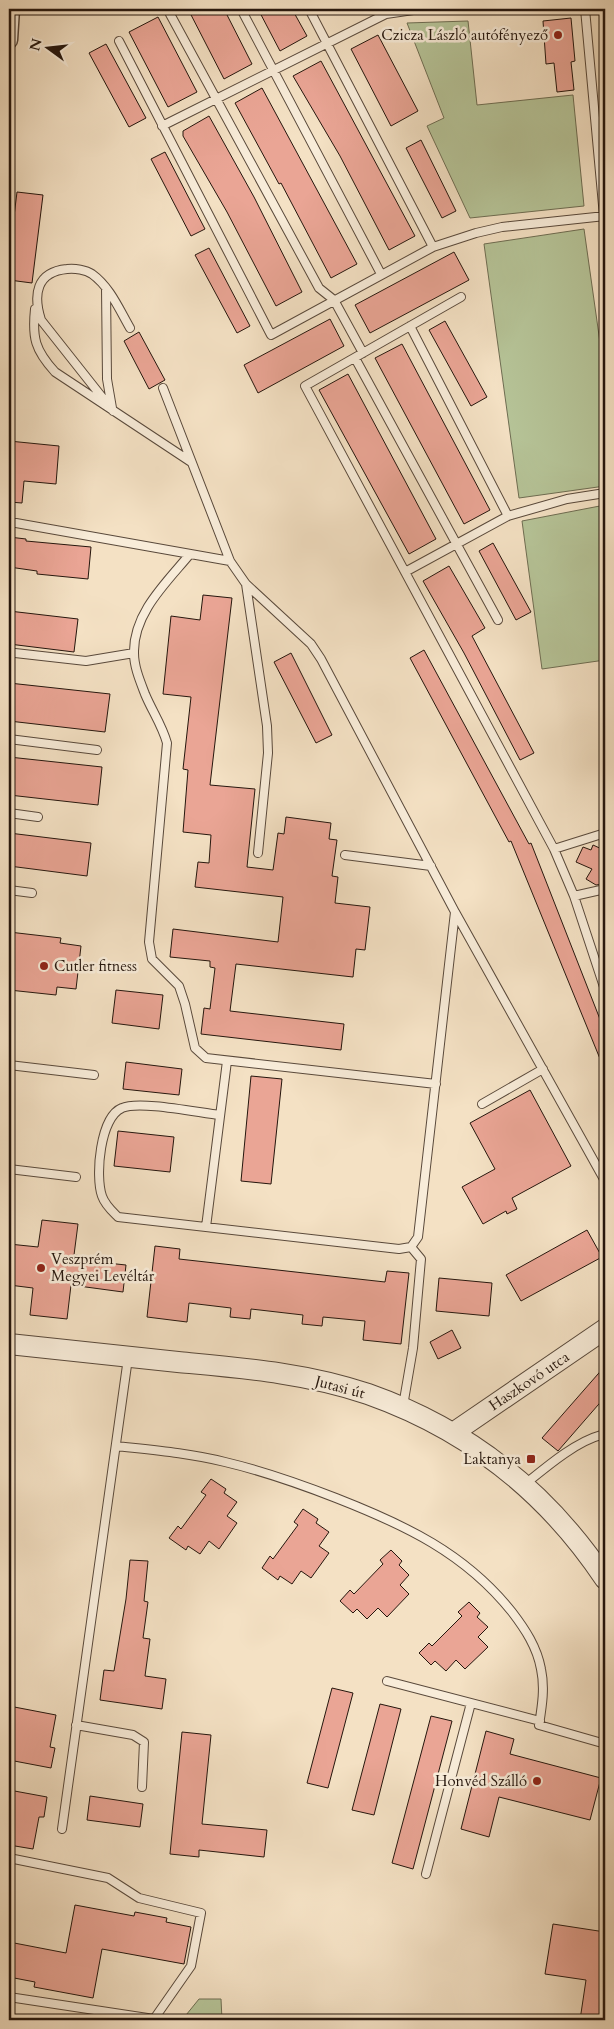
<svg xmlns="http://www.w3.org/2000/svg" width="614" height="2029" viewBox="0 0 614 2029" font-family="Cardo,serif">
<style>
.green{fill:#b6c498;stroke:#6e6d52}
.building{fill:#eaa595;stroke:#25160d}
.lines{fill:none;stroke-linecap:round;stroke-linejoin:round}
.service-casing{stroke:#59493b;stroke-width:10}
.minor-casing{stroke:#59493b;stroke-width:19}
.tertiary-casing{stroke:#59493b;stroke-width:22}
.service{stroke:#f8ecd9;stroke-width:8}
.minor{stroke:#f8ecd9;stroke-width:16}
.tertiary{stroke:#f8ecd9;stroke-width:20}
.poi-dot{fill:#8f2418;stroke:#f8ecd9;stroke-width:2}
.labels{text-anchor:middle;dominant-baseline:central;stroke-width:5;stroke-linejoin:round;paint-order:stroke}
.poi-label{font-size:15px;fill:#25160d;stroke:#f8ecd9;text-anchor:end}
.street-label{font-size:15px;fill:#25160d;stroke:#f8ecd9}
</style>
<rect width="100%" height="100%" fill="#f4e1c4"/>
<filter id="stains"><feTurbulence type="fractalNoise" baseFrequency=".004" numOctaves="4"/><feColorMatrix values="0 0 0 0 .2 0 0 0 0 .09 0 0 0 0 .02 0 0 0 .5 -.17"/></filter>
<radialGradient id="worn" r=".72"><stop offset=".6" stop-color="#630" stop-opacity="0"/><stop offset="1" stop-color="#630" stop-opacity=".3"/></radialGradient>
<path class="green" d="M468,21L477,105L573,95L584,206L470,218L427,126L444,118L407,23Z
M584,229L605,378V486L519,498L484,244Z
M605,505V660L542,669L522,521Z
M199,1999H221L222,2020H182Z"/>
<path class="building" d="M188,9H224L252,64L224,79Z
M258,9H292L307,36L280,51Z
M158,17L197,92L168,107L129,32Z
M571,18L575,61L571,62L574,90L557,92L554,63L546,64L543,21Z
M378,35L418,111L391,126L351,49Z
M106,44L146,118L129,127L89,53Z
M321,61L415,236L389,250L340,156L293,76Z
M262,88L357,264L331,278L281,183L279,184L235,103Z
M209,116L254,197L302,292L276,306L227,212L183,136V131Z
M421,140L456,211L442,218L406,148Z
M165,152L205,229L191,236L151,159Z
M17,192L43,195L32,283L9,280V257Z
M209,248L250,326L237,333L195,255Z
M454,252L469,280L370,333L355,305Z
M330,319L344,346L258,393L244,365Z
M445,321L487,397L471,406L429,330Z
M139,332L165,380L149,389L124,341Z
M402,344L490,510L464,524L375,358Z
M348,374L436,539L409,554L319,390Z
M9,441L59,446L56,484L24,481L22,503L9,502Z
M9,537L26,539V541L91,547L88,579L37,574V571L9,567Z
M493,543L531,612L516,620L479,551Z
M449,566L485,628L472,636L534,753L520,760L464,653L423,581Z
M203,595L232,598L210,785L255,789L247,867L273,870L278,833L284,834L286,817L331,823L329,839L337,840L332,876L338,877L335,903L370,907L365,950L356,949L353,977L236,964L230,1011L344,1024L341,1050L201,1034L204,1008L210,1009L215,968L210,967V961L170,957L173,929L278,942L283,897L195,887L198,862L209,863L211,835L183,832L188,770L183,769L191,697L163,694L171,616L200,620Z
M9,611L78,619L74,652L9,644Z
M424,650L529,844L531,843L605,1032V1071L511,841L509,842L410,658Z
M291,653L332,735L316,743L274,662Z
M9,683L110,694L105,732L9,721Z
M9,757L102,767L98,805L9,795Z
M9,833L91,843L87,876L9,866Z
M593,845L604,850L605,848V881L603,884L596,885L586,879L592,869L576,862L583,847L591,850Z
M9,932L61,938L60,943L81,946L76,989L57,987L56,995L9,990Z
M116,990L163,995L159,1029L112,1023Z
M126,1062L182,1069L179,1095L123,1089Z
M251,1076L282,1079L271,1184L241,1181Z
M530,1090L571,1166L512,1198L517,1209L507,1214L506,1211L483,1224L462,1187L495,1169L470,1123Z
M118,1131L174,1137L170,1172L114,1166Z
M42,1220L78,1224L74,1255L107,1259V1263L126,1265L123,1292L71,1285L67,1319L30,1315L33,1288L9,1285V1244L38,1247Z
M587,1230L602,1257L521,1301L506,1275Z
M155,1246L180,1249L179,1259L385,1282L387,1271L409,1273L401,1344L363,1340L365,1321L323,1317L322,1326L302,1324L303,1315L251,1309L250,1319L230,1317L231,1308L189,1303L187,1322L147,1317Z
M439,1278L492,1283L489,1316L436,1311Z
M452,1330L461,1348L438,1359L430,1342Z
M605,1366V1397L558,1451L542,1438Z
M211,1479L226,1489L224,1493L237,1502L227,1516L237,1523L219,1549L209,1541L200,1554L188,1546L186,1550L169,1538L178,1526L181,1529L206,1495L201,1492Z
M303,1509L318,1519L316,1523L329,1532L319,1546L329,1553L311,1578L301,1571L292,1584L280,1576L278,1580L262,1568L270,1556L273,1559L298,1525L294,1522Z
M391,1550L402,1561L399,1565L409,1575L400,1585L409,1594L387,1617L378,1608L367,1619L357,1609L353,1613L340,1601L350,1590L354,1594L383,1564L380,1560Z
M130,1560L148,1561L144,1601L148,1602L143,1638L150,1639L145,1676L166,1679L162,1709L100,1700L104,1670L114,1671L126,1599Z
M469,1602L480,1613L477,1617L488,1627L478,1637L488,1647L465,1669L456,1660L446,1671L435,1661L431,1665L419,1653L429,1643L432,1646L462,1616L458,1612Z
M332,1688L353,1693L328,1788L307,1783Z
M380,1704L401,1709L374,1815L352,1810Z
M9,1706L56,1715L50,1747L55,1748L51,1768L9,1760Z
M431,1716L452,1721L413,1869L392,1863Z
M486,1731L514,1739L510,1754L601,1778L590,1820L499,1797L489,1837L461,1829Z
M182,1732L211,1735L202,1824L267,1830L264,1857L199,1850V1857L170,1854Z
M9,1790L47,1797L44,1817H39L33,1849L9,1845Z
M90,1796L143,1804L140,1827L87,1820Z
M75,1905L134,1916L135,1912L167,1918L166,1922L191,1927L184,1964L102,1949L93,1998L34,1987L35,1982L9,1977V1942L66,1953Z
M553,1924L605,1932V2020H580L586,1980L545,1974Z"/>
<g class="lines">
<g class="service-casing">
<path id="service" d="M241,9L381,274
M309,9L433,247
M585,9L604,216
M170,14L319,288L334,300L363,353
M119,41L271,335L433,247L476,233L502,227L605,216
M162,126L386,14L420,9
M106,288L107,379L112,408
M461,297L305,386L554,849L574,896L605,990
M35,309C32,338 35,350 55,372L191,462
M410,326L508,516
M355,358L498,620
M163,388L230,561L246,584L311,644L321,659L455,912L418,1237L411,1247L399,1249L118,1217C112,1211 105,1205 102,1196C95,1176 100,1117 122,1108C139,1100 200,1113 220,1115
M113,411L41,320C33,295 36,272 67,269C75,268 86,270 92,274C110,287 119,309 130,328
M16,523L230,561
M190,554C167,582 133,613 134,653C134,667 140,681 145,694C152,711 162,725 167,743L149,942L152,959L179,986L185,1004L195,1048L206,1058L436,1084
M405,572L508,516L567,499L605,493
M246,584L267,726L268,753L258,853
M15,653L86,661L134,653
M9,739L97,750
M9,813L38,817
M554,849L605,833
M345,855L431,866
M9,890L32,893
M574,896L605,889
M455,912L605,1181
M9,1065L94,1075
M482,1104L543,1069
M9,1169L76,1177
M206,1227L227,1061
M403,1406L413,1348L421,1259L411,1247
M116,1446C152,1450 189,1453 225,1462C263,1471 300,1484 336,1498C405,1525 465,1553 512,1612C525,1629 537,1647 541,1669C545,1688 542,1706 539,1725L602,1743L605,1747
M524,1485C545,1468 575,1442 601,1435L605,1437
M387,1681L540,1721
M76,1725L133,1735L144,1742L142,1787
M62,1829L128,1358
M9,1858L108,1878L139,1898L201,1913L191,1966L154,2019L9,1997
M426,1874L471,1703"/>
</g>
<g class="minor-casing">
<path id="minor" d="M9,40L11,9"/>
</g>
<g class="tertiary-casing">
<path id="tertiary" d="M9,1344C65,1350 122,1356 178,1362C242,1368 307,1373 368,1394C467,1429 547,1492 605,1579
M453,1433L605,1329"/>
</g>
<use href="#service" class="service"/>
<use href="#minor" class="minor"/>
<use href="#tertiary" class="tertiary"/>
</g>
<g class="poi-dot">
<circle cx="558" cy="35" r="5"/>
<circle cx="44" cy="966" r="5"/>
<circle cx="41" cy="1268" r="5"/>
<rect x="526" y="1454" width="10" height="10" rx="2.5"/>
<circle cx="537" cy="1781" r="5"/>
</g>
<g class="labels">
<g class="poi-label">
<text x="548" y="35">Czicza László autófényező</text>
<text x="54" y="966" text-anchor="start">Cutler fitness</text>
<text x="51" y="1259" text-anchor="start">Veszprém<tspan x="51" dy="17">Megyei Levéltár</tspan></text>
<text x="521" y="1459">Laktanya</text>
<text x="527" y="1781">Honvéd Szálló</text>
</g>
<g class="street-label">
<text transform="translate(529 1381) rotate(-34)">Haszkovó utca</text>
<text transform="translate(340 1387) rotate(15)">Jutasi út</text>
</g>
</g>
<rect width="614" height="2029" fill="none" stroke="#f4e1c4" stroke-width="30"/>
<rect x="10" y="10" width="594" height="2009" fill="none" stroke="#25160d" stroke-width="2.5"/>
<rect x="15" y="15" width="584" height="1999" fill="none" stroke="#25160d"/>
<g transform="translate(48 48) rotate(285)" stroke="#f8ecd9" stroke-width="4" paint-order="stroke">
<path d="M0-4L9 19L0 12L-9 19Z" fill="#25160d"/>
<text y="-8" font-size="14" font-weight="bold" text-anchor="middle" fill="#25160d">N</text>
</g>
<rect width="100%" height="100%" filter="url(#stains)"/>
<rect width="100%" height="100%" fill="url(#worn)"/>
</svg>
